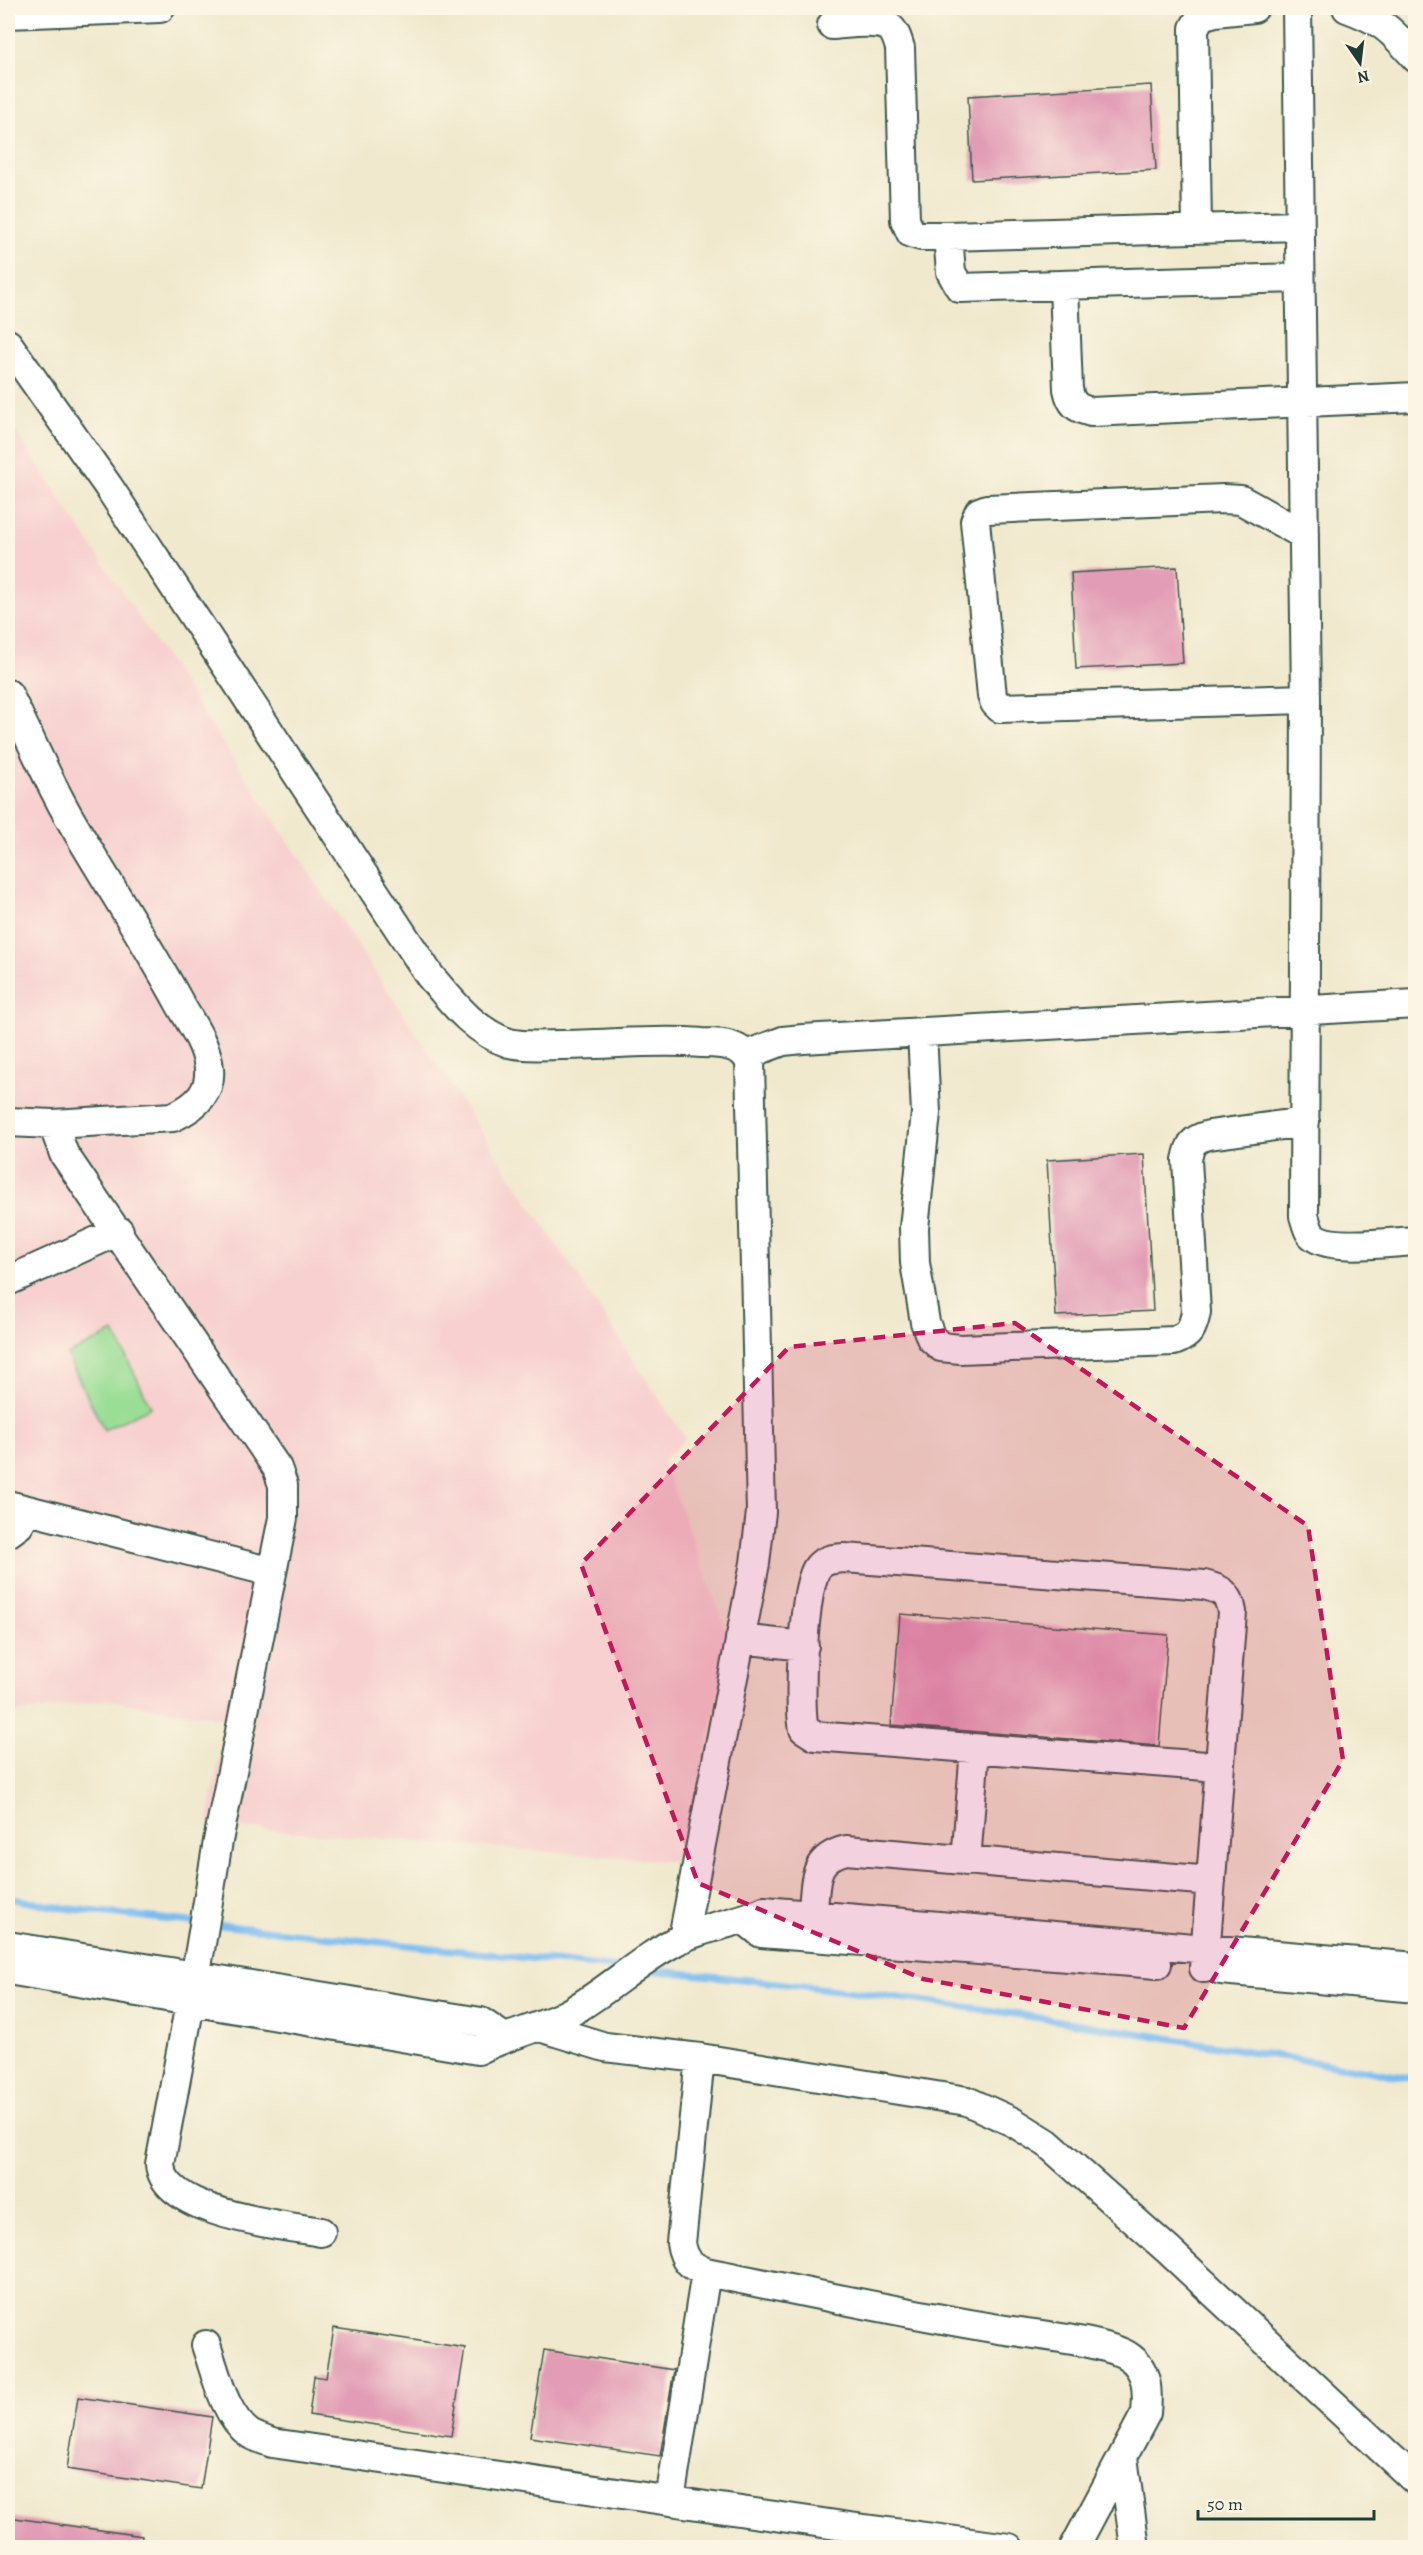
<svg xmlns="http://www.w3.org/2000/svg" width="1423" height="2555" viewBox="0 0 1423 2555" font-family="Alegreya,serif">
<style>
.built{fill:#f7d0cf}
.green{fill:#9add94;stroke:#5c8d64;stroke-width:1.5}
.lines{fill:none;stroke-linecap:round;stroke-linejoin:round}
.stream{stroke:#7cbcf0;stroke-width:7}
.building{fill:#e29cb5}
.minor-casing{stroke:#3e574b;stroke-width:32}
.minor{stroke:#fff;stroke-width:28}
.marked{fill:#c2185b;fill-opacity:0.2;stroke:#c2185b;stroke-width:4.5;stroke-dasharray:12 8;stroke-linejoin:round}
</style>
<rect width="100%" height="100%" fill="#fcf5e5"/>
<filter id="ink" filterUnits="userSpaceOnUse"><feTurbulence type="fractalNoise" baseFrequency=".0167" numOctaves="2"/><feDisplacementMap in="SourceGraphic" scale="12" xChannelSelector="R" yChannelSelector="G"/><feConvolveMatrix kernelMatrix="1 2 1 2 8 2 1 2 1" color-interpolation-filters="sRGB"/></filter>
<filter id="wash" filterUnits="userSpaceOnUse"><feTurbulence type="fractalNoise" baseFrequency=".008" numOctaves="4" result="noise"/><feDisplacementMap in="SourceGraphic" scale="24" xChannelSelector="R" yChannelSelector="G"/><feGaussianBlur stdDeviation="1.35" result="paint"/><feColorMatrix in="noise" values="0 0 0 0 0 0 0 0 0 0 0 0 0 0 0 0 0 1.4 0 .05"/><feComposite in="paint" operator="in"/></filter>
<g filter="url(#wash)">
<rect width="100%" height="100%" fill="#f0e9ce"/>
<path class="built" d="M8,420L686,1439L663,1461L730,1640L681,1862L242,1828L207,1824L226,1719L107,1700L8,1714Z"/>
<path class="green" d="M114,1332L151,1407L104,1430L67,1355Z"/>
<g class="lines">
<path class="stream" d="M8,1898L63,1908L199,1923
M210,1924L620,1968
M646,1970C904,1992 1160,2036 1416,2079"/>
</g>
<g id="blocks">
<path class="building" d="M1151,85L1156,170L972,180L968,96Z
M1177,567L1183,663L1076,669L1071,573Z
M1144,1154L1153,1311L1056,1316L1047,1160Z
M900,1614L1168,1635L1159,1746L891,1725Z
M334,2328L465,2348L451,2436L309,2415L314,2376L326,2378Z
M544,2350L674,2370L660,2456L530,2437Z
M78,2397L212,2417L201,2489L67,2469Z
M8,2517L142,2536L141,2547H8Z"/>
</g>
</g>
<g filter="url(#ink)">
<use href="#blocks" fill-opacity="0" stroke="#3e574b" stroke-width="1.5"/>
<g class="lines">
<g class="minor-casing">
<path id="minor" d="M1297,8L1306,699L1304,1216C1306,1221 1307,1229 1311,1234C1326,1252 1392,1242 1416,1241
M1347,8C1383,21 1391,30 1416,58
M8,14L160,8
M832,25C848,24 875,19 889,27C896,32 898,42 900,48L905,220L911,233L921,236H948L1300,226
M1197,229L1194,28L1201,16L1215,12L1254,8
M948,236L951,272L960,288L1300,278
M1064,286L1068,389C1071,404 1076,408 1091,412L1416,397
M8,344L108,486L430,976C452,1002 475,1032 509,1043C525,1047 543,1045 560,1045C607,1045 655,1039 702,1043C713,1043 727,1043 738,1049C744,1052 747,1056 750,1062L761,1512L755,1563L683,1938
M1304,535L1241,500L1223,499L987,509L979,512L975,521L992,696L995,703L1000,708L1306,699
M8,694C30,737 48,782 73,824C108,884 147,943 180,1004C190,1022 204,1041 208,1062C214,1091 197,1106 173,1117L53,1124L8,1122
M922,1032L926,1113L914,1228L915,1263L925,1322L931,1338L941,1347L960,1349L1174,1341C1190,1335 1193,1328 1196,1312L1187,1160C1190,1144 1193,1139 1209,1135L1305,1122
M746,1055L783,1041L803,1039L1416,1004
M53,1124L64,1154L277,1468L283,1485V1518L218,1841L200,1950L160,2164C164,2214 283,2225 321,2232
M8,1281L119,1231
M8,1505L272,1572
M8,1533L19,1525L27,1511
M740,1639L804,1646
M966,1861L975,1749
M812,1916C817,1883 810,1859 846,1850L1211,1881
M745,1920L761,1933L1157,1964
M8,1946L481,2022L503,2037
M1204,1968L1232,1612C1229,1593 1221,1589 1204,1585L844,1558C833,1559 825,1559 818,1567C803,1583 798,1705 804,1729L815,1736L1219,1767
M8,1970L478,2050C507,2035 538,2029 567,2014C607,1992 641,1958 682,1938C708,1926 738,1923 764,1911L1416,1967
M1221,1970L1416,1988
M540,2027L605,2047L700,2058L967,2101L1013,2122L1047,2143L1169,2251L1416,2481
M700,2058L681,2243C684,2260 690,2266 706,2272C801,2291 897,2312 993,2328C1026,2334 1102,2340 1128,2356C1148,2369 1148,2392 1146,2413L1074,2548
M206,2345C216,2374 224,2415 250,2434C257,2438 265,2440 272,2443L850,2527L1009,2548
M1123,2457L1135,2548
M670,2500L706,2272"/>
</g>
<use href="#minor" class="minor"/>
</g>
</g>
<path class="marked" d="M1015,1323L1308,1526L1343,1760L1184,2028L923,1979L698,1883L581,1564L789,1347Z"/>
<rect width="1423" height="2555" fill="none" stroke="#fcf5e5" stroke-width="30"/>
<g transform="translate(1360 63) rotate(166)" stroke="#fcf5e5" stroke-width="4.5" paint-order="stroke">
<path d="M0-4.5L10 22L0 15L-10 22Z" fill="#1f3d34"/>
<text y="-9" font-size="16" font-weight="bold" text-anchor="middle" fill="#1f3d34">N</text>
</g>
<path d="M1198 2510v9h176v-9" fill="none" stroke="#1f3d34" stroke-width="3"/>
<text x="1207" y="2510" font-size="18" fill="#1f3d34" stroke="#fcf5e5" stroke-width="4.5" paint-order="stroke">50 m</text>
</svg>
